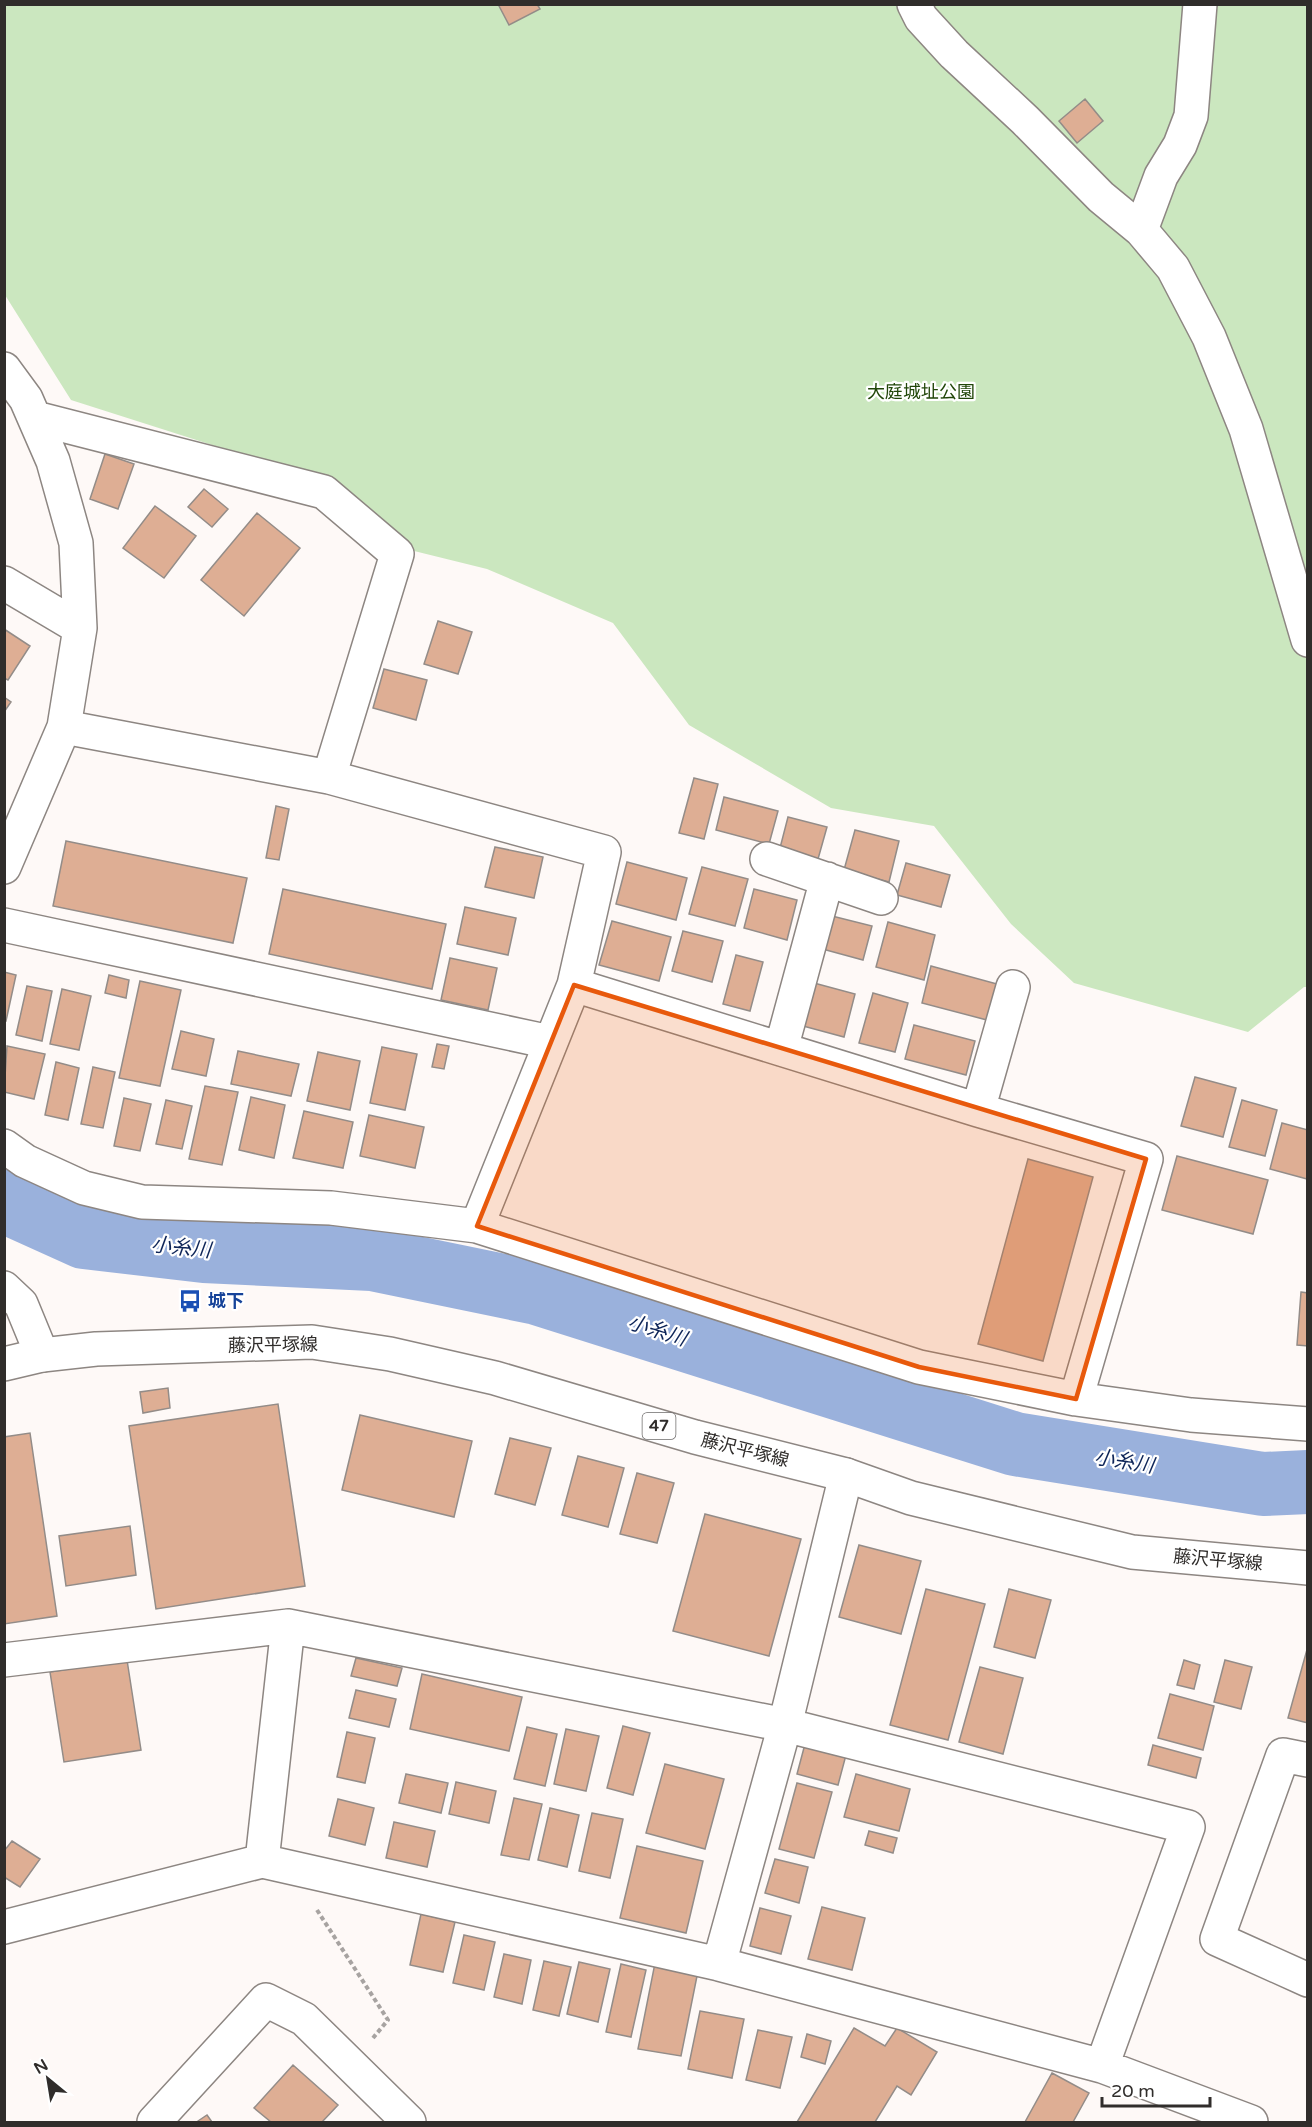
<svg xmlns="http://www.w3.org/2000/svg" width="1312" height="2127" viewBox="0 0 1312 2127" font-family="'Varela Round','Noto Sans JP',sans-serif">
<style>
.green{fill:#cbe7bf}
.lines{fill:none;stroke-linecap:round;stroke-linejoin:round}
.river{stroke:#9ab1dc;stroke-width:64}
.building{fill:#deae94;stroke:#938c88;stroke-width:1.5}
.minor-casing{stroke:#8d8682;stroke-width:36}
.major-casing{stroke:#8d8682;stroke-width:36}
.path{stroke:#a7a3a1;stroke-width:4;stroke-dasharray:4.5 3;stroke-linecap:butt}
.minor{stroke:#fff;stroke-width:33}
.major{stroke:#fff;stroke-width:33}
.marked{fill:#e8590c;fill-opacity:0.2;stroke:#e8590c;stroke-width:4.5;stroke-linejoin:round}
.labels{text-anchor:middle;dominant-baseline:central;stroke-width:4.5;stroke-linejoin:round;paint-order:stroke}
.shield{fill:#fff;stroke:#6e6c6b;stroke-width:1.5}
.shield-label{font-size:16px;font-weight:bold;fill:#302d2b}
.park-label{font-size:18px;fill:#214609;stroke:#fff}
.transit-label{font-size:18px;font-weight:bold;fill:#164399;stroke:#fff;text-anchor:start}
.street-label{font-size:18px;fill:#302d2b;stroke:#fff}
.water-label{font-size:20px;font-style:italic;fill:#0e2558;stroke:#fff}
</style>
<rect width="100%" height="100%" fill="#fef9f7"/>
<path class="green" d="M5,5H1307V987H1304L1248,1032L1074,983L1011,924L934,826L831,808L689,725L613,623L487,569L406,549L331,483L71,400L5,295Z"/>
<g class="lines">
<path class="river" d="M4,1201L84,1237L204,1251L372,1259L537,1293L1015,1444L1263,1484L1308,1482"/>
</g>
<path class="building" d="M498,4H537L540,9L509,25Z
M1085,99L1103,121L1077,143L1059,121Z
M105,454L134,464L118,509L90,499Z
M204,489L228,509L212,527L188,507Z
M155,506L196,536L164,578L123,548Z
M257,513L300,548L244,616L201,580Z
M438,621L472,632L458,674L424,664Z
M4,629L30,646L8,680L4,678Z
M384,669L427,680L416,720L373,708Z
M4,697L11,702L4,712Z
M694,778L718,784L704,839L679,833Z
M724,797L778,811L769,844L716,830Z
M276,806L289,809L279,860L266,858Z
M788,817L827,827L818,859L780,848Z
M855,830L899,841L889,882L844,870Z
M66,841L247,878L233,943L53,906Z
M495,847L543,857L534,898L485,887Z
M627,862L687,878L676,920L616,904Z
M906,863L950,875L941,907L897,895Z
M702,867L748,879L735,926L689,914Z
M283,889L446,924L432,989L269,954Z
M754,889L797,900L787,940L744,928Z
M465,907L516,918L508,955L457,944Z
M824,914L872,926L863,960L815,947Z
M612,921L671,937L659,981L599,965Z
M888,922L935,935L924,980L876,967Z
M683,931L723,941L712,982L672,971Z
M736,955L763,962L750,1011L723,1004Z
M450,958L497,968L488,1010L441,1000Z
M931,966L997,984L987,1020L922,1003Z
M4,972L16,975L6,1021L4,1020Z
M109,975L129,980L126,998L105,993Z
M140,981L181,990L160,1086L119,1078Z
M814,983L855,994L844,1037L803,1026Z
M27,986L52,991L42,1041L16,1035Z
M62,989L91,996L79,1050L50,1044Z
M873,993L908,1003L895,1052L859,1043Z
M914,1025L975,1041L966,1075L905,1059Z
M181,1031L214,1039L206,1076L172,1069Z
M437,1044L449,1046L444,1069L432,1067Z
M7,1046L45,1054L34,1099L4,1092Z
M382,1047L417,1054L405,1110L370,1103Z
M238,1051L299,1064L291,1096L231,1084Z
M318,1052L360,1061L350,1110L307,1101Z
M56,1062L79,1068L68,1120L45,1115Z
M93,1067L115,1072L103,1128L81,1124Z
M1195,1077L1236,1088L1223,1137L1181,1126Z
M205,1086L238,1092L222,1165L189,1159Z
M251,1097L285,1105L274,1158L239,1150Z
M124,1098L151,1104L140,1151L114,1146Z
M166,1100L192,1106L182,1149L156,1144Z
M1242,1100L1277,1110L1265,1156L1229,1147Z
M304,1111L353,1122L343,1168L293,1158Z
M369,1115L424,1127L415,1168L360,1156Z
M1282,1123L1308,1130L1307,1179L1270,1169Z
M1177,1156L1268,1180L1253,1234L1162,1210Z
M1028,1159L1093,1177L1043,1361L978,1344Z
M1301,1292L1308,1293V1346L1297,1345Z
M168,1388L170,1408L143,1413L140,1392Z
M278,1404L305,1586L156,1609L129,1426Z
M360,1415L472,1441L454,1517L342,1490Z
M30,1433L57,1616L4,1624V1437Z
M510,1438L551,1448L535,1505L495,1494Z
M578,1456L624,1468L608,1527L562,1515Z
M637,1473L674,1483L657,1543L620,1534Z
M705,1514L801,1539L769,1656L673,1631Z
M130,1526L136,1575L66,1586L59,1536Z
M859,1545L921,1561L901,1634L839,1617Z
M926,1589L985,1604L948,1740L890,1725Z
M1009,1589L1051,1600L1035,1658L994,1647Z
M1308,1646V1723L1288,1718Z
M356,1658L402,1668L397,1686L351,1676Z
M127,1660L141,1750L64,1762L50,1672Z
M1184,1660L1200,1665L1194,1689L1177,1685Z
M1225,1660L1252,1667L1241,1709L1214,1702Z
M980,1667L1023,1678L1003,1754L959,1742Z
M422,1674L522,1697L509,1751L410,1729Z
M356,1690L396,1699L389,1727L349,1718Z
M1170,1694L1214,1706L1203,1750L1158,1738Z
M623,1726L650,1733L633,1795L607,1788Z
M527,1727L557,1734L545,1786L514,1779Z
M566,1729L599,1736L586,1791L554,1784Z
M347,1732L375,1738L365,1783L337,1777Z
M805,1744L846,1755L838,1785L797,1774Z
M1153,1745L1201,1758L1196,1778L1148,1765Z
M665,1764L724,1779L705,1849L646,1833Z
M406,1774L448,1783L441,1813L399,1803Z
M856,1774L910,1789L899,1831L844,1817Z
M456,1782L496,1791L489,1823L449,1814Z
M797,1783L832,1792L814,1858L779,1849Z
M514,1798L542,1804L529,1860L501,1855Z
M338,1799L374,1808L365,1845L329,1836Z
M550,1808L579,1815L567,1867L538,1860Z
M592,1813L623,1819L610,1878L579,1871Z
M394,1822L435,1831L427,1867L386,1858Z
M869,1831L897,1838L893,1853L865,1845Z
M12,1841L40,1859L20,1887L4,1877V1851Z
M637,1846L703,1861L686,1933L620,1918Z
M775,1859L808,1867L799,1903L765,1893Z
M822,1907L865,1918L852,1970L808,1959Z
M760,1908L791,1916L781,1954L750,1946Z
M421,1914L455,1922L443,1972L410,1965Z
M464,1935L495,1942L484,1990L453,1983Z
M504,1954L531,1960L522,2004L494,1997Z
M544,1961L571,1967L559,2016L533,2010Z
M579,1962L610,1969L598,2022L567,2014Z
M655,1963L698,1971L681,2056L638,2049Z
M621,1964L646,1970L631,2037L606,2032Z
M700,2011L744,2019L732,2078L688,2069Z
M854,2028L885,2046L897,2028L937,2052L911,2095L897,2086L875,2122H797Z
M758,2030L792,2037L780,2088L746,2080Z
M807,2034L831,2041L825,2064L801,2057Z
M293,2065L338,2105L322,2122H271L254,2108Z
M1052,2073L1089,2093L1073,2122H1025Z
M207,2115L212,2122H199L198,2121Z"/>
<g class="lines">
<g class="minor-casing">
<path id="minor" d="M914,4L921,18L954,54L1025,120L1101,197L1141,230L1173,268L1209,337L1246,429L1308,640
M1141,230L1161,176L1180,145L1191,116L1200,4
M4,369L26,399L53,461L76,543L80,628L64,727L4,867
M35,418L324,492L397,554L329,777
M4,583L80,628
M64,727L329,777L604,852L574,985L477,1226
M767,859L881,898
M4,925L550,1042
M574,985L978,1110L1146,1159L1076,1399
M781,1049L827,879
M978,1110L1013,987
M4,1146L25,1161L84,1188L142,1202L331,1208L477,1226L919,1367L1076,1399L1191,1415L1308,1424
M4,1288L21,1304L42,1355
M4,1660L288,1626L785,1725L1188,1827L1102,2066
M1308,1760L1283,1755L1217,1939L1308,1980
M262,1861L288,1626
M4,1927L262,1861L719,1964L1102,2066L1251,2122
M719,1964L785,1725L846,1475
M154,2122L266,2000L304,2019L409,2122"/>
</g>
<g class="major-casing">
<path id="major" d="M4,1364L42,1355L96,1349L312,1342L390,1354L495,1378L695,1437L846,1475L911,1498L1132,1552L1308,1568"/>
</g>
<path class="path" d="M317,1910L388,2020L373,2038"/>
<use href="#minor" class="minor"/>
<use href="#major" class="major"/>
</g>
<path class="marked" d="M574,985L1146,1159L1076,1399L919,1367L477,1226Z"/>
<defs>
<g id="bus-bare" transform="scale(1.8)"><path d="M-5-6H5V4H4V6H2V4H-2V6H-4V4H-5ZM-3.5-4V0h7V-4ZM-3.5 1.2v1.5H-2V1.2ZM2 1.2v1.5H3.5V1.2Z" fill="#1a4fb4" stroke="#fff" stroke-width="2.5" paint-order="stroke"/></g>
</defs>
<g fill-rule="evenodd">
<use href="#bus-bare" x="190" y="1301"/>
</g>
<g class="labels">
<rect class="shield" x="642.5" y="1413" width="33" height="26" rx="4.5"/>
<g class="shield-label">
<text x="659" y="1426">47</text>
</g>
<g class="park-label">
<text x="921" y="392">大庭城址公園</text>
</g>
<g class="transit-label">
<text x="208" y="1301">城下</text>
</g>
<g class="street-label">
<text transform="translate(273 1345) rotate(-1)">藤沢平塚線</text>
<text transform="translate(745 1450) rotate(14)">藤沢平塚線</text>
<text transform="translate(1218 1560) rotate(5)">藤沢平塚線</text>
</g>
<g class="water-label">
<text transform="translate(181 1248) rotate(6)">小糸川</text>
<text transform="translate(657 1331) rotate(18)">小糸川</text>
<text transform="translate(1124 1462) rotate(9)">小糸川</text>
</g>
</g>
<rect width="1312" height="2127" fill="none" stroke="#302d2b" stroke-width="12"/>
<g transform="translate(48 2079) rotate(330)" stroke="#ffffff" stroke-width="4.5" paint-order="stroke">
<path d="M0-4.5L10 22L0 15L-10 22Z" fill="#302d2b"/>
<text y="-9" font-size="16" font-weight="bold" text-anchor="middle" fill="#302d2b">N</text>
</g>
<path d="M1102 2097v9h108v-9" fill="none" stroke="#302d2b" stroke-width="3"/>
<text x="1111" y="2097" font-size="18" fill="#302d2b" stroke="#ffffff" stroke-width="4.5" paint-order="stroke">20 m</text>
</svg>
